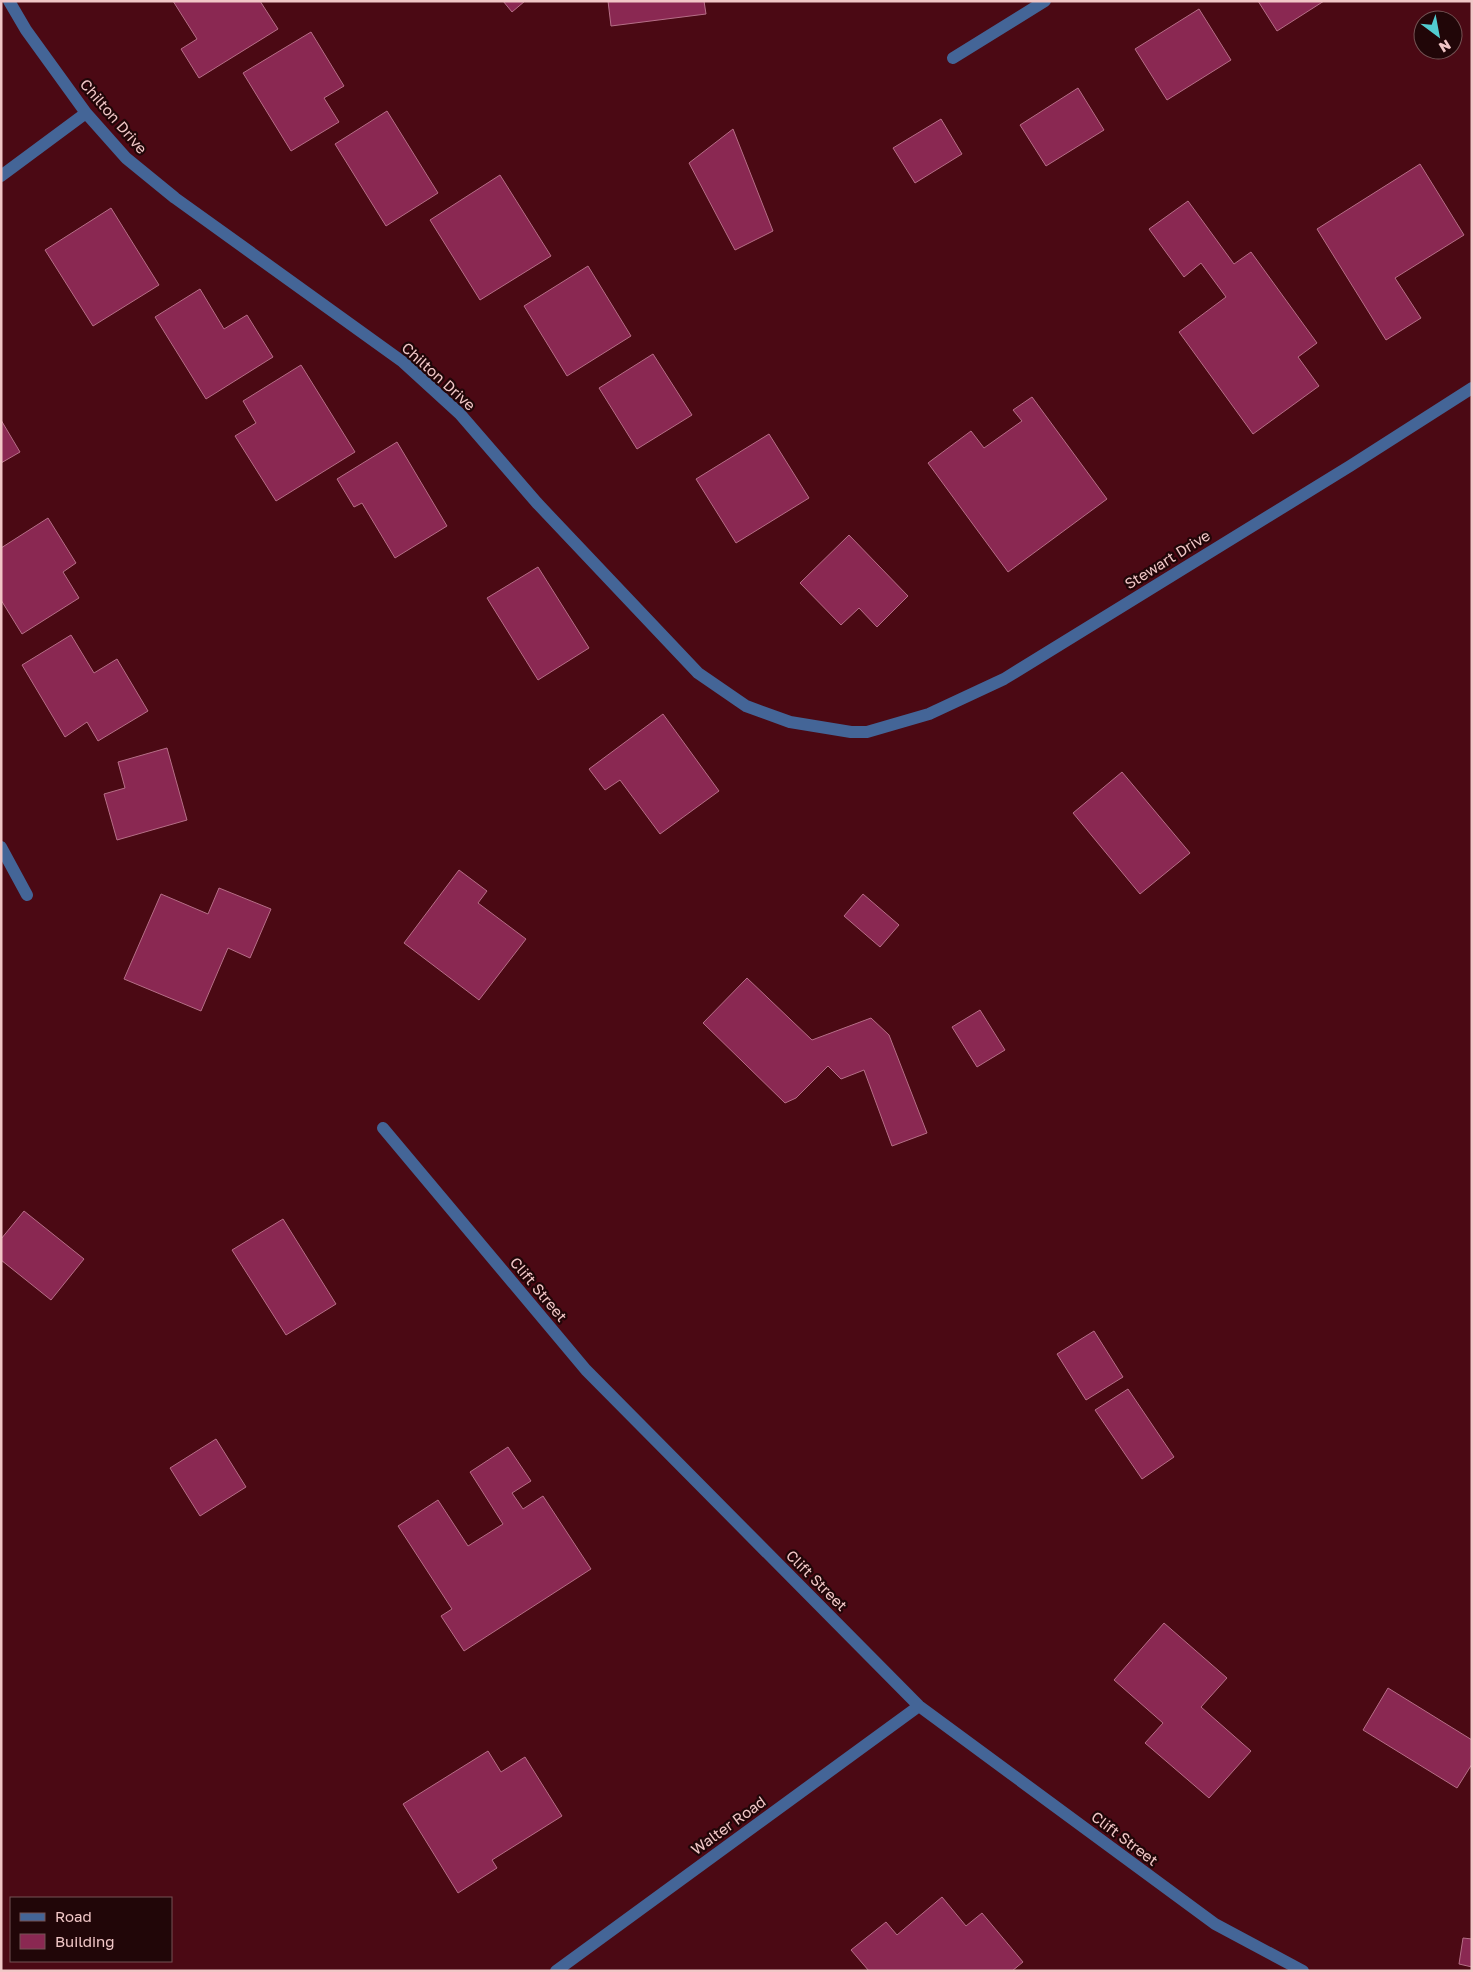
<svg xmlns="http://www.w3.org/2000/svg" width="1473" height="1972" viewBox="0 0 1473 1972" font-family="'Golos Text',sans-serif">
<style>
.building{fill:#8a2852;stroke:#b66e87}
.lines{fill:none;stroke-linecap:round;stroke-linejoin:round}
.minor{stroke:#446597;stroke-width:12}
.labels{text-anchor:middle;dominant-baseline:central;stroke-width:4.5;stroke-linejoin:round;paint-order:stroke}
.street-label{font-size:15px;fill:#f1c7c7;stroke:#210608}
</style>
<rect width="100%" height="100%" fill="#4b0914"/>
<path class="building" d="M173,1H260L278,29L199,78L181,49L197,39Z
M503,1H525L512,12Z
M608,1H704L706,14L611,26Z
M1258,1H1324L1277,31Z
M1199,9L1231,60L1167,100L1135,49Z
M311,32L344,86L324,98L339,122L291,151L243,73Z
M1078,88L1104,130L1046,166L1020,125Z
M387,111L438,193L386,226L335,144Z
M941,119L962,154L915,183L893,148Z
M733,129L773,231L735,250L689,163Z
M1420,164L1464,235L1395,278L1421,318L1386,340L1317,229Z
M500,175L551,256L480,300L430,220Z
M1188,201L1234,264L1251,252L1317,343L1298,357L1319,386L1253,434L1179,332L1226,297L1201,263L1184,277L1149,229Z
M111,208L159,285L93,326L45,250Z
M588,266L631,336L567,376L524,306Z
M200,289L224,329L247,315L273,357L206,399L155,317Z
M653,354L692,415L637,449L599,388Z
M301,365L355,452L276,501L235,436L256,423L243,401Z
M1032,397L1107,499L1008,572L928,463L971,431L984,448L1022,421L1013,410Z
M1,420L20,452L1,463Z
M769,434L809,498L736,543L696,479Z
M397,442L447,526L395,558L362,503L354,507L337,479Z
M48,518L76,563L63,572L79,598L22,634L1,600V548Z
M849,535L908,596L877,627L859,608L841,625L800,583Z
M538,567L589,648L538,680L487,598Z
M71,635L94,673L117,659L148,711L98,741L87,722L65,737L22,665Z
M663,714L719,791L660,834L620,780L605,790L589,769Z
M167,748L187,820L117,840L104,794L125,788L118,762Z
M1122,772L1190,853L1140,894L1073,813Z
M459,870L487,891L478,903L526,939L479,1000L404,943Z
M219,888L271,909L250,958L228,948L201,1011L124,979L161,894L208,914Z
M863,894L899,925L880,947L844,916Z
M747,978L812,1040L871,1018L889,1035L927,1133L892,1146L864,1070L841,1079L828,1066L796,1098L785,1103L703,1023Z
M980,1010L1005,1050L977,1067L952,1027Z
M24,1211L84,1259L51,1300L1,1260V1239Z
M283,1219L336,1304L286,1335L232,1250Z
M1094,1331L1123,1377L1086,1400L1057,1354Z
M1128,1389L1174,1457L1142,1479L1095,1410Z
M216,1439L246,1487L200,1516L170,1468Z
M508,1447L531,1481L512,1493L523,1509L543,1496L591,1569L464,1651L441,1616L452,1609L398,1526L438,1500L468,1546L503,1524L470,1472Z
M1164,1623L1227,1678L1201,1707L1251,1751L1209,1798L1145,1743L1163,1723L1114,1680Z
M1388,1688L1472,1740V1764L1457,1788L1363,1730Z
M488,1751L501,1772L525,1757L562,1816L492,1860L497,1868L458,1893L403,1804Z
M942,1897L966,1926L982,1913L1023,1962L1012,1971H869L851,1950L886,1922L897,1935Z
M1463,1938L1472,1939V1967L1459,1964Z"/>
<g class="lines">
<path class="minor" d="M9,1L26,30L86,113L126,158L175,198L403,362L460,414L537,503L698,673L746,706L790,722L851,732H867L929,714L1004,679L1350,466L1472,388
M953,58L1045,1
M1,176L86,113
M1,847L27,895
M383,1128L586,1370L919,1706L1215,1924L1303,1971
M556,1971L919,1706"/>
</g>
<g class="labels">
<g class="street-label">
<text transform="translate(114 116) rotate(49)">Chilton Drive</text>
<text transform="translate(439 376) rotate(42)">Chilton Drive</text>
<text transform="translate(1167 559) rotate(-32)">Stewart Drive</text>
<text transform="translate(539 1289) rotate(50)">Clift Street</text>
<text transform="translate(817 1580) rotate(45)">Clift Street</text>
<text transform="translate(728 1825) rotate(-36)">Walter Road</text>
<text transform="translate(1125 1838) rotate(37)">Clift Street</text>
</g>
</g>
<rect width="1473" height="1972" fill="none" stroke="#f1c7c7" stroke-width="5"/>
<rect x="10" y="1897" width="162" height="65" fill="#210608" stroke="#745354"/>
<rect x="20" y="1913" width="25" height="8" fill="#446597" stroke="#745354"/>
<text x="55" y="1922" font-size="15" fill="#f1c7c7">Road</text>
<rect x="20" y="1934" width="25" height="15" fill="#8a2852" stroke="#745354"/>
<text x="55" y="1947" font-size="15" fill="#f1c7c7">Building</text>
<g transform="translate(1438 35) rotate(148)"><circle r="24" fill="#210608" stroke="#745354"/>
<path d="M0-4L9 19L0 12L-9 19Z" fill="#52ccd0"/>
<text y="-8" font-size="14" font-weight="bold" text-anchor="middle" fill="#f1c7c7">N</text>
</g>
</svg>
